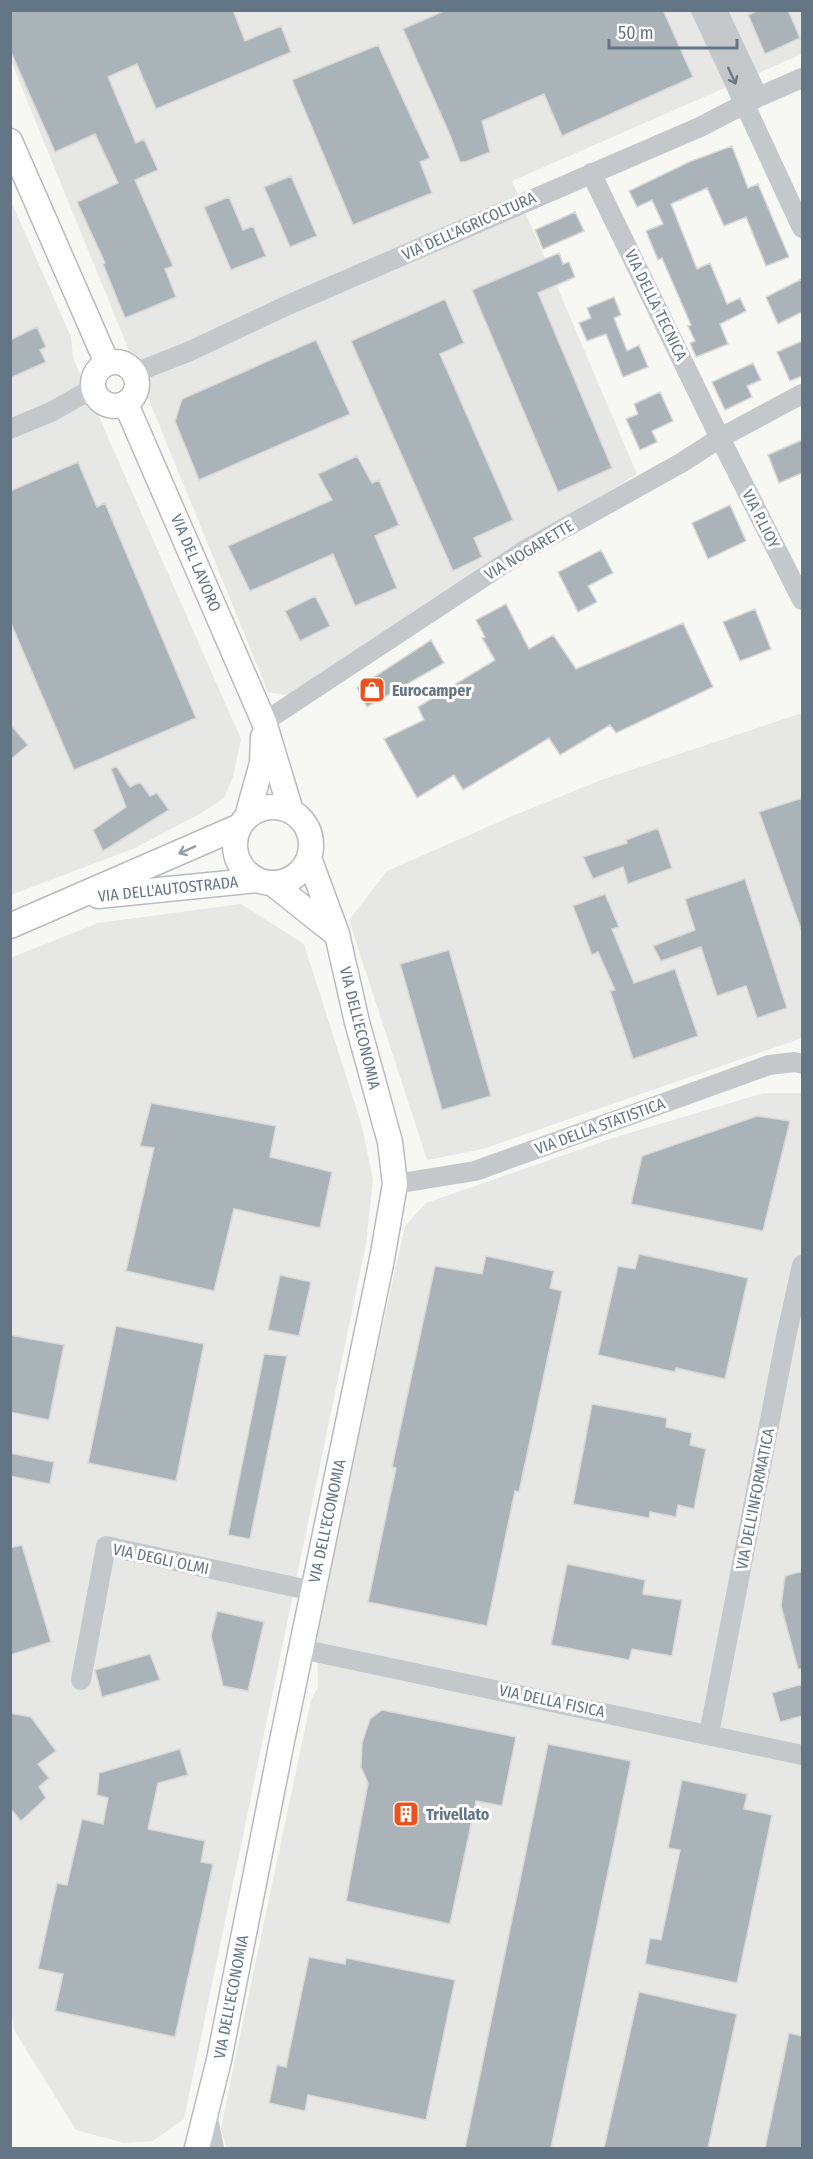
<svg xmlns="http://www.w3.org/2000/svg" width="813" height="2159" viewBox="0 0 813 2159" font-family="'Fira Sans Condensed',sans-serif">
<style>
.built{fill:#e7e8e6}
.building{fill:#aab3b8;stroke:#d8d8d6;stroke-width:1.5}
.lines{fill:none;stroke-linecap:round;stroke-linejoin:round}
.major-casing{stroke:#b7bbbf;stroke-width:27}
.minor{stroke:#c4c8cb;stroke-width:20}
.major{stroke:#fff;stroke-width:24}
.oneway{stroke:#697a89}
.oneway2{stroke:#929faa}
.labels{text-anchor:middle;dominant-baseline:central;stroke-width:6;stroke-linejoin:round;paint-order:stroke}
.street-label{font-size:16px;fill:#647686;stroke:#fff}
.poi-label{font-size:16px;font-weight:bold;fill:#647686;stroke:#fff;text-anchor:start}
</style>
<rect width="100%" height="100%" fill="#f7f7f3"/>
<path class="built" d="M10,11H802V54L512,181L637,474L290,696L268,692L11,61Z
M10,199L71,337L73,358L241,739L233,777L224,798L203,812L135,848L11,895Z
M802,713V1038L483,1149L427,1160L349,920L387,871L510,817L601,780Z
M241,904L304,944L361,1123L373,1179L366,1244L184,2119L153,2141L124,2143L76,2130L14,2030L11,2011L10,958L98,923Z
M764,1093H802V2148H227L221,2129L232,2074L311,1700L318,1687L317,1619L405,1226L426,1203L619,1136Z"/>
<path class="building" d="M10,10H233L245,41L281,26L291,52L156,109L137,64L108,77L136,143L144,139L158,170L135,180L173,266L165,269L176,297L125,318L103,264L105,263L77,202L118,183L95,134L55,152L10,50Z
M446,10H663L693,77L562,136L544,94L482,121L490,152L465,162H460L450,135L403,29Z
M759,10H788L800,38L765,54L748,15Z
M378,45L430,158L420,162L432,193L353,225L292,80Z
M732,146L748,188L758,184L789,257L766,266L746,217L724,226L707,188L671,204L697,269L710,263L727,304L740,298L746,311L720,324L728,344L696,357L690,343L695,341L688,326L691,325L662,258L658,260L646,231L663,224L652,200L637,207L629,191L689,162Z
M291,176L317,236L290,247L264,187Z
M229,197L243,230L253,226L266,256L231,270L204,207Z
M575,212L584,231L543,249L535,230Z
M559,253L563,264L569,262L575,277L538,293L612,468L558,492L472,290Z
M802,279V312L778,324L766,297Z
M614,297L621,315L614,318L627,351L639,345L648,367L623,377L606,334L587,341L579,323L591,318L587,308Z
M445,299L464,343L440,354L513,520L474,538L482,557L453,571L351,341Z
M37,327L46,347L40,350L46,362L10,378V340Z
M316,340L350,414L199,480L175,421L182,399Z
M802,341V376L790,381L777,352Z
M753,363L761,380L747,386L752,397L725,410L712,382Z
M660,392L673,421L652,431L657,442L640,450L626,419L638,414L634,404Z
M802,440V473L779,483L768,455Z
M357,456L372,483L379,480L399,525L375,536L397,588L355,606L333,554L250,591L228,546L332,500L318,474Z
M78,462L97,507L105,503L196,718L74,770L10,621V491Z
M730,505L746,541L708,559L692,523Z
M601,550L613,573L588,586L597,602L578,612L558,572Z
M315,596L330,626L300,641L285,611Z
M506,604L529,649L553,635L576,669L683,623L713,687L616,733L610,725L560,755L549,738L463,790L454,775L417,798L384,739L424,720L418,707L495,660L482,638L485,637L476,620Z
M755,609L771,649L740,661L723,622Z
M431,640L444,663L367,707L357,688Z
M10,724L28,745L10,760Z
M116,766L130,787L140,782L150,796L157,793L169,810L103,851L93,830L126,807L111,769Z
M802,798V929H801L759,812Z
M658,828L672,868L628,884L623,867L593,879L583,857L627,843L626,840Z
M745,879L787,1008L757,1018L746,986L717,996L701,947L661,961L653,946L695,930L685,899Z
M605,894L619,927L612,929L634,983L675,969L698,1036L633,1059L610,991L615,990L598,952L592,955L573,906Z
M449,950L491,1096L442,1110L400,964Z
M151,1103L276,1126L270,1157L332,1172L320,1228L234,1209L214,1291L126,1271L154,1148L140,1146Z
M757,1116L790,1121L763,1231L631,1204L642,1156Z
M639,1254L748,1278L725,1379L676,1368L675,1372L598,1355L618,1266L635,1269Z
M486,1256L554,1271L550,1288L562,1291L519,1492L515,1491L487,1626L368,1602L396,1468L392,1467L435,1266L482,1274Z
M280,1275L311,1282L299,1336L268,1330Z
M116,1326L204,1344L176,1481L88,1463Z
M10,1335L64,1345L49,1420L10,1412Z
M264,1354L287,1356L250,1539L228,1535Z
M592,1404L667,1418L666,1427L692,1433L690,1445L706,1449L694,1509L678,1505L676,1517L650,1512L649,1518L573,1504Z
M10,1453L54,1462L50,1484L10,1476Z
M22,1545L51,1642L10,1655V1548Z
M567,1564L645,1580L643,1594L682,1600L672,1656L632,1649L629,1660L551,1645Z
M802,1571V1669H798L781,1606L785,1576Z
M217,1611L264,1622L248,1691L223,1686L211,1636Z
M150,1654L160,1680L102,1697L95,1670Z
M802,1684V1716L780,1722L772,1693Z
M382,1710L516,1737L502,1806L476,1801L450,1924L346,1901L368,1783L361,1767L362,1743L370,1719Z
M10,1713L31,1717L56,1751L38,1764L49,1778L39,1787L46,1798L21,1821L10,1808Z
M548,1744L631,1761L551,2148H465Z
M180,1749L188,1775L158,1783L148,1829L205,1841L201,1862L213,1864L175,2037L55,2011L63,1974L38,1969L57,1883L67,1885L82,1819L103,1824L108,1798L97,1795L99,1773Z
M682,1780L747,1794L744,1809L772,1815L737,1983L645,1964L650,1938L661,1940L680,1850L668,1848Z
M309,1957L345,1964L346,1958L455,1980L426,2120L308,2095L305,2111L269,2103L277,2065L286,2067Z
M639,1992L737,2014L708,2148H604Z
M789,2033L802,2036V2148H765Z"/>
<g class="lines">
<g class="major-casing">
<path id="major" d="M10,141L107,363
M93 384a22 22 0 1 1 44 0a22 22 0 1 1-44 0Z
M126,404L264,722L291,811
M235 845a38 38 0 1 1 76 0a38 38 0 1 1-76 0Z
M247,817L262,763L263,737
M272,883L336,934
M98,896L258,880
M10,926L240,826
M197,2148L219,2060L282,1741L382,1259L395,1184L390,1142L357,1022L337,934L309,858"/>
</g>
<path class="minor" d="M701,10L802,228
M717,10L758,97
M591,173L720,438L802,600
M134,373L188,352L288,305L700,127L758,97L802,78
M10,429L51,412L92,389
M264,722L525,550L681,463L720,438L802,394
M395,1184L475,1171L769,1065L795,1062L802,1064
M301,1649L802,1755
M81,1680L106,1546L313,1591
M709,1734L786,1337L802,1265
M207,2113L214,2148"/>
<use href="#major" class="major"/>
</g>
<defs><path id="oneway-shaft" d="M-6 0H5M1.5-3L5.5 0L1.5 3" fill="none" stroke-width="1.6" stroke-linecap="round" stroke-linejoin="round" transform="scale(1.5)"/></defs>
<use class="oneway" href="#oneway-shaft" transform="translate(732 76) rotate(65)"/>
<use class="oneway2" href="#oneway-shaft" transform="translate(187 850) rotate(156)"/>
<defs>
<g id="shop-square" transform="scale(1.35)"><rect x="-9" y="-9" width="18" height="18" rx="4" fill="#ec511e" stroke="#fff"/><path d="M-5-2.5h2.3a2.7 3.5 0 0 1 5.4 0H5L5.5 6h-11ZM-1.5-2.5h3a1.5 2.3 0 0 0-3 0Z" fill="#fff"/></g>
<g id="building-square" transform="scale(1.35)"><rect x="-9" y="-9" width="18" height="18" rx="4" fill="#ec511e" stroke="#fff"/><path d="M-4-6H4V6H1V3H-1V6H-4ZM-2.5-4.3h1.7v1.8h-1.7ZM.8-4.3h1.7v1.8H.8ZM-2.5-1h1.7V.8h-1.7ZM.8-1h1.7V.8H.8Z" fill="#fff"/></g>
</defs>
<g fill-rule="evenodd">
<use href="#shop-square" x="372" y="690"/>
<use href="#building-square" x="406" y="1814"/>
</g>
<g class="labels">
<g class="street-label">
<text transform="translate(469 226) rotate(-24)">VIA DELL'AGRICOLTURA</text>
<text transform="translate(656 305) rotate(64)">VIA DELLA TECNICA</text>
<text transform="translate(761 519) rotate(63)">VIA P.LIOY</text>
<text transform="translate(529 550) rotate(-31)">VIA NOGARETTE</text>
<text transform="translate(196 563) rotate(67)">VIA DEL LAVORO</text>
<text transform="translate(168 889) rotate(-6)">VIA DELL'AUTOSTRADA</text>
<text transform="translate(360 1028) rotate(76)">VIA DELL'ECONOMIA</text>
<text transform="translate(600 1126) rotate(-20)">VIA DELLA STATISTICA</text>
<text transform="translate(755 1499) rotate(-79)">VIA DELL'INFORMATICA</text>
<text transform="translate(327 1521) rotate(-78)">VIA DELL'ECONOMIA</text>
<text transform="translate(161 1559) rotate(12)">VIA DEGLI OLMI</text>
<text transform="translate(552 1701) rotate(12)">VIA DELLA FISICA</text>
<text transform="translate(231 1997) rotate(-79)">VIA DELL'ECONOMIA</text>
</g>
<g class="poi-label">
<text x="392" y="690">Eurocamper</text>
<text x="426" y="1814">Trivellato</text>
</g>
</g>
<rect width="813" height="2159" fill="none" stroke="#647686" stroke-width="24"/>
<path d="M609 39v9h128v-9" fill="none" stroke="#647686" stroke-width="3"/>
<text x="618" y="39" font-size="18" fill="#647686" stroke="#ffffff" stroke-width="4.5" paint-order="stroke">50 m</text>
</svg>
